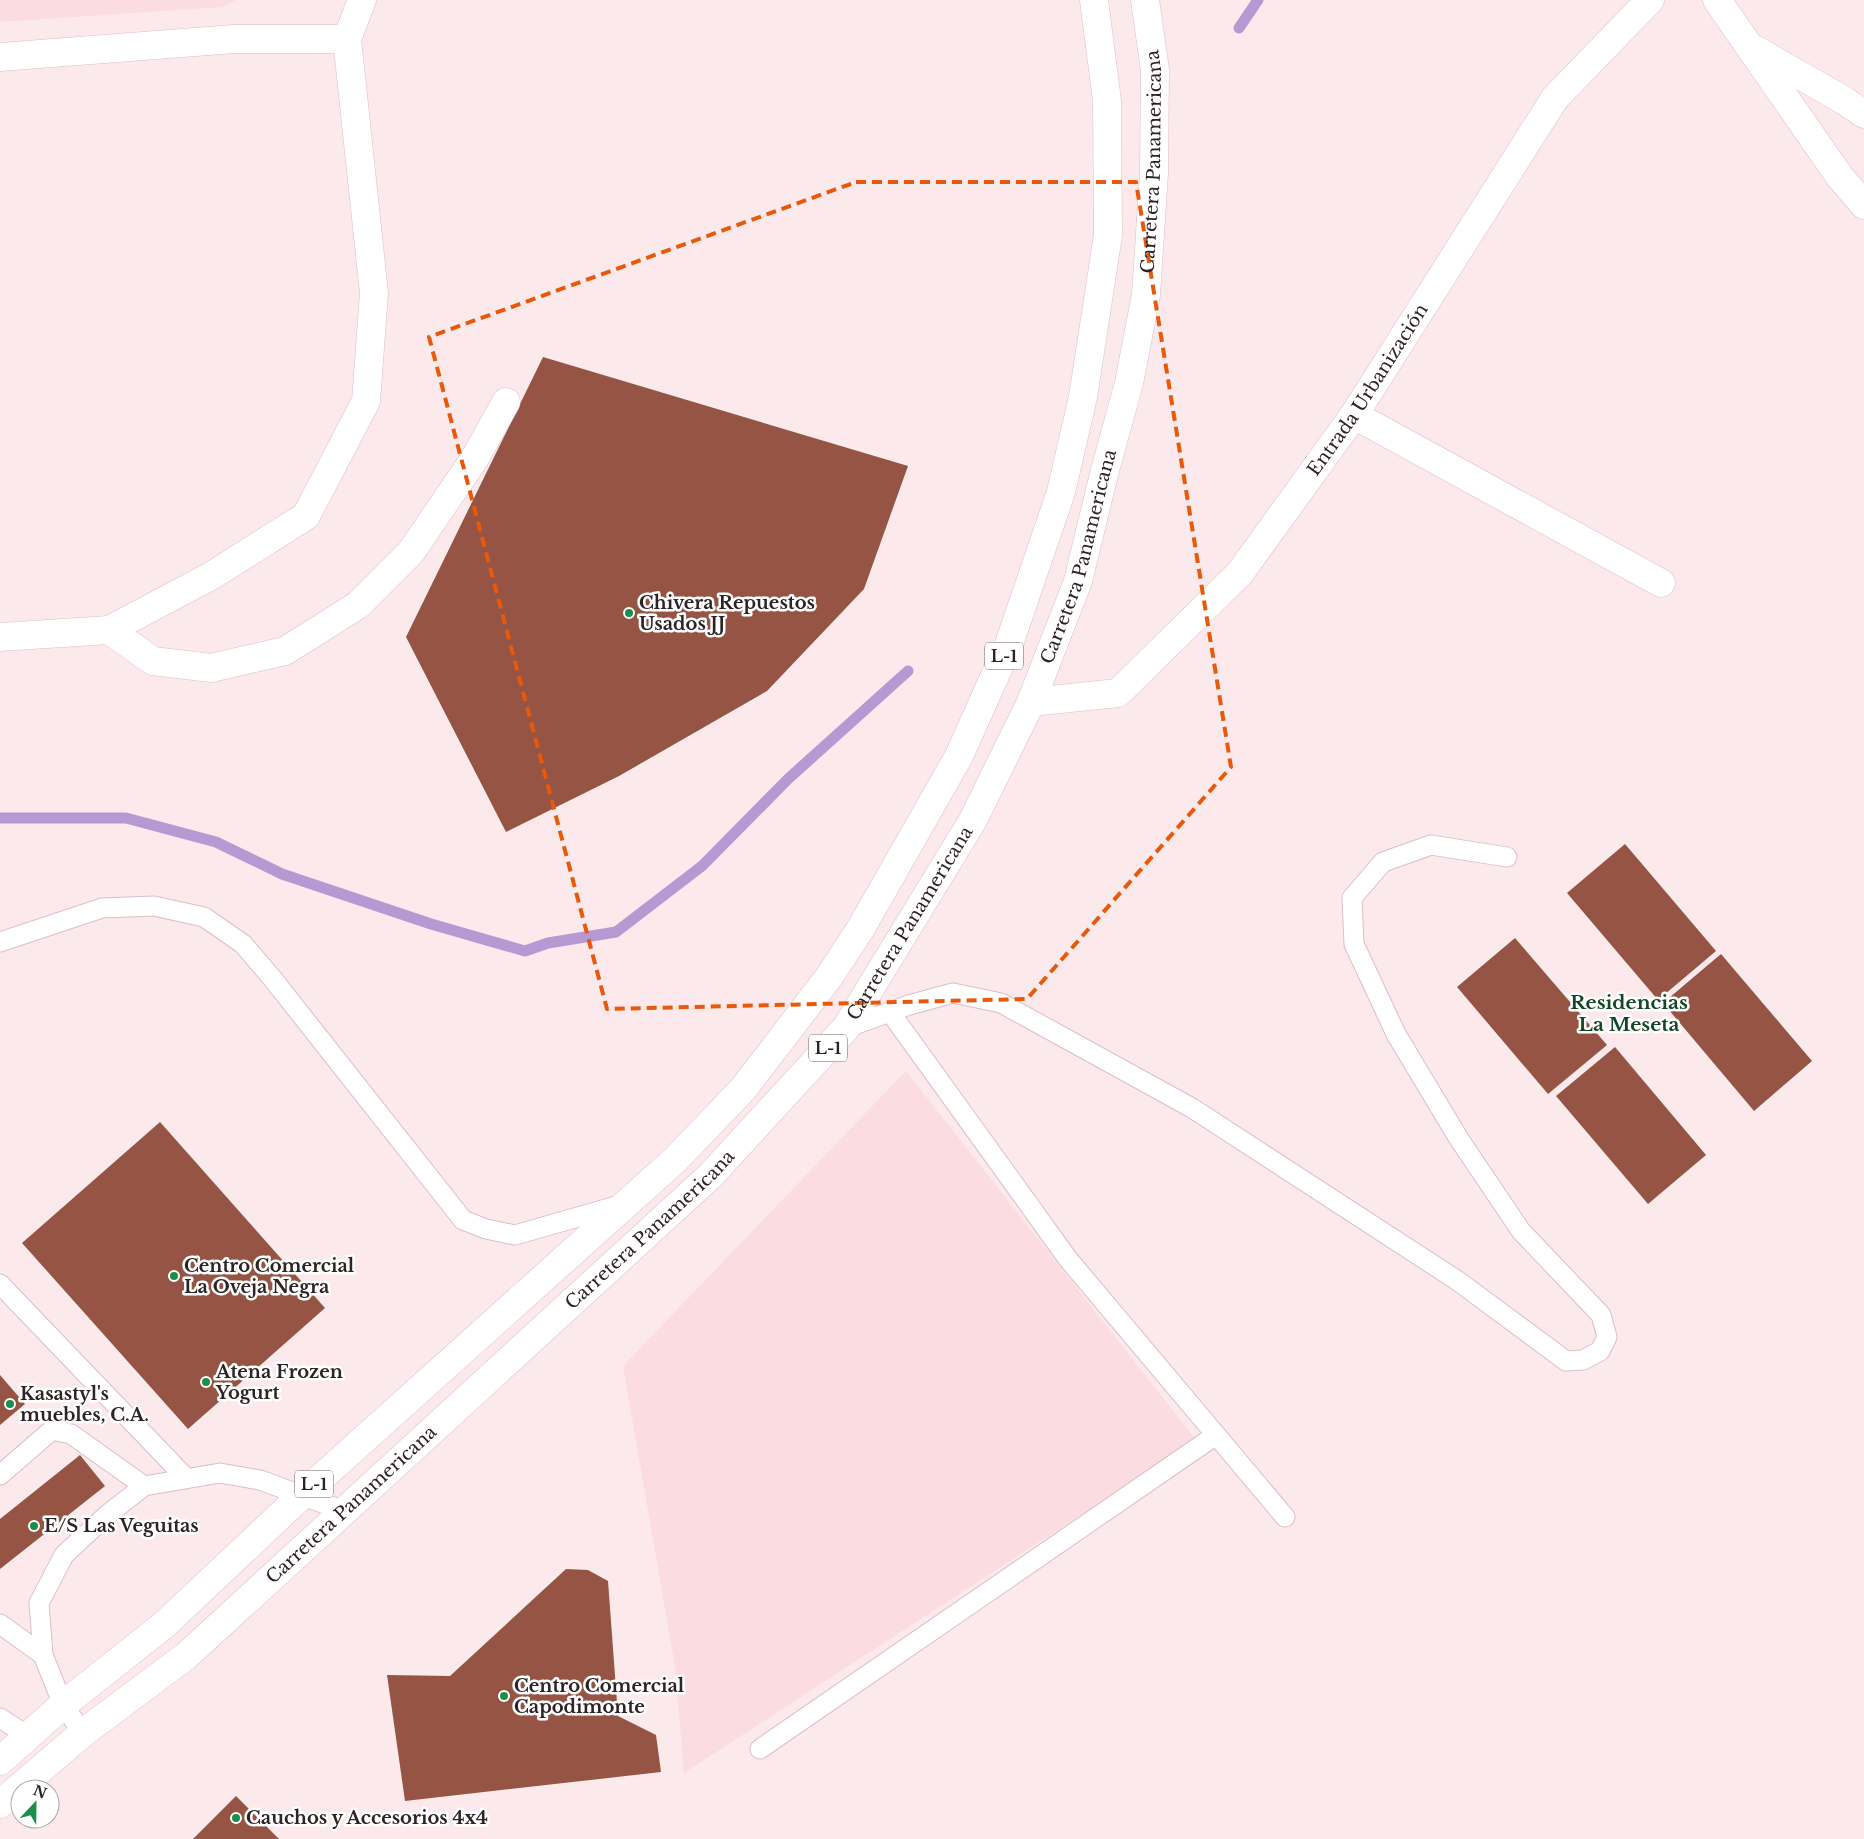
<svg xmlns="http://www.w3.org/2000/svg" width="1864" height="1839" viewBox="0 0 1864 1839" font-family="'Libre Baskerville',serif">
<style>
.built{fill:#fbdce1}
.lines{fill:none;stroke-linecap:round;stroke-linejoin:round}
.stream{stroke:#b698d3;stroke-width:11}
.building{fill:#955444}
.service-casing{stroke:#dcbec4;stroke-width:21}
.minor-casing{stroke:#dcbec4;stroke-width:29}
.primary-casing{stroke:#dcbec4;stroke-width:29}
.service{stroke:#fff;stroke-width:19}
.minor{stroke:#fff;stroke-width:28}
.primary{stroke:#fff;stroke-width:28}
.marked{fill:none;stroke:#e8590c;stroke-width:4;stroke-dasharray:10 6;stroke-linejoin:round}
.poi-dot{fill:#1a8f49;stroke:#fff;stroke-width:2}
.labels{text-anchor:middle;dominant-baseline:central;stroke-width:5;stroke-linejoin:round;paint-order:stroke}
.shield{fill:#fff;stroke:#6c6566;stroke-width:1}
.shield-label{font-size:16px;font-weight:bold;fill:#2d2325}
.street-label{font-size:18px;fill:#2d2325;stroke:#fff}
.poi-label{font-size:18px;font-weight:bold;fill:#2d2325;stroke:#fff;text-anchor:start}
.neighbourhood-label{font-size:19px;font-weight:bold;fill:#144825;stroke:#fff}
</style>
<rect width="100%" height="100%" fill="#fce9ec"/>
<path class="built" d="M0,0H236L222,7L0,22Z
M906,1071L1196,1440L684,1773L675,1667L623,1366Z"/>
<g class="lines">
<path class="stream" d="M1239,28L1258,0
M0,818H126L216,842L282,874L431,924L525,951L548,943L616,932L702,866L788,779L908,671"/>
</g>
<path class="building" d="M543,357L908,466L864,589L767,691L619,776L506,832L406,637Z
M1625,844L1716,951L1658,1000L1567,893Z
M1515,938L1607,1045L1548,1094L1457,987Z
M1721,954L1812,1061L1754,1111L1663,1003Z
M1615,1047L1706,1155L1648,1204L1556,1096Z
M160,1122L325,1308L188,1429L22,1243Z
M0,1375L25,1404L0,1425Z
M80,1455L105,1486L0,1569V1519Z
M566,1569L588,1570L608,1581L618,1716L656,1735L661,1772L405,1801L387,1675L450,1676Z
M236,1796L279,1839H193Z"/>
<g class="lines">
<g class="service-casing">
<path id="service" d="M0,942L102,908L154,906L204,917L243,944L272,978L463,1220L486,1229L515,1235L620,1205
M890,1012L1068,1259L1285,1517
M846,1028L909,1005L953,993L1001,1003L1192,1108L1458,1281L1566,1361L1583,1360L1600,1351L1607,1337L1601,1315L1521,1231L1459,1139L1396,1034L1354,944L1352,898L1383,862L1431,845L1507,857
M0,1284L186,1478
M0,1475L52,1430L71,1434L144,1486
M0,1624L43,1655
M0,1718L28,1736
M83,1733L63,1705L43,1655L39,1603L64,1555L107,1515L144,1486L220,1473L260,1480L344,1511
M760,1749L1216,1435"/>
</g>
<g class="minor-casing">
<g id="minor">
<path d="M1717,0L1840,177L1864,205"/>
<path d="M1756,50L1845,101L1864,114"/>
<path d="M0,57L234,39H347"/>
<path d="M1354,415L1661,583"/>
<path d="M109,630L153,661L211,668L285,651L358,605L411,552L475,458L506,402"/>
<path d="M0,637L109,630L211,576L306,516L366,401L374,293L347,39L362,0"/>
<path id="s1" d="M1031,702L1118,693L1240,573L1354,415L1555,98L1650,0"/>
</g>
</g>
<g class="primary-casing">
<g id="primary">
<path d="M0,1761L63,1705L165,1624L303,1494L676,1159L743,1089L829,977L861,928L959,756L1009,644L1061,492L1083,397L1108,235L1107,101L1094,0"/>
<path id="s2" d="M0,1804L83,1733L186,1656L710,1176L846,1028L973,820L1031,702L1078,581L1104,474L1129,383L1146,295L1154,173L1155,70L1145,0"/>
</g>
</g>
<use href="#service" class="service"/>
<use href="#minor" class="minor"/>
<use href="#primary" class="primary"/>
</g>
<path class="marked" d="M856,182H1136L1231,767L1027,999L607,1009L429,337Z"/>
<g class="poi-dot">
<circle cx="629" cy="613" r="5"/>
<circle cx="174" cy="1276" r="5"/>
<circle cx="206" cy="1382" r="5"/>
<circle cx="10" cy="1404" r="5"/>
<circle cx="34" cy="1526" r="5"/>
<circle cx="504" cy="1696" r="5"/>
<circle cx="236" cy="1818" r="5"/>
</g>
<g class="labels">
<g class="shield">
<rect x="985" y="642.5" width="38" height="27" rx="4"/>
<rect x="809" y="1034.5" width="38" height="27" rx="4"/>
<rect x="295" y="1470.5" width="38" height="27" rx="4"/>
</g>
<g class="shield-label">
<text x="1004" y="656">L-1</text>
<text x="828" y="1048">L-1</text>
<text x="314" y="1484">L-1</text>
</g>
<g class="street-label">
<text stroke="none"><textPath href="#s2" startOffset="2082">Carretera Panamericana</textPath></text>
<text stroke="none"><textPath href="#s1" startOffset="482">Entrada Urbanización</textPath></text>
<text stroke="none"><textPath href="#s2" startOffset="1678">Carretera Panamericana</textPath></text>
<text stroke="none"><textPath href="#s2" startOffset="1272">Carretera Panamericana</textPath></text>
<text stroke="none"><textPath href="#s2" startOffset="868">Carretera Panamericana</textPath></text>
<text stroke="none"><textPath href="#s2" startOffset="462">Carretera Panamericana</textPath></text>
</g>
<g class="poi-label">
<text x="639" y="603">Chivera Repuestos<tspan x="639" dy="21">Usados JJ</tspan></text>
<text x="184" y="1266">Centro Comercial<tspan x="184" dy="21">La Oveja Negra</tspan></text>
<text x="216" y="1372">Atena Frozen<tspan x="216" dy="21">Yogurt</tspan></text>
<text x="20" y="1394">Kasastyl's<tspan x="20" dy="21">muebles, C.A.</tspan></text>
<text x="44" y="1526">E/S Las Veguitas</text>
<text x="514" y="1686">Centro Comercial<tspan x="514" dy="21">Capodimonte</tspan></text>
<text x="246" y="1818">Cauchos y Accesorios 4x4</text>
</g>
<g class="neighbourhood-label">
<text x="1629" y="1002">Residencias<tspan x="1629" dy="22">La Meseta</tspan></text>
</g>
</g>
<g transform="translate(35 1804) rotate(22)"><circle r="24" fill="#ffffff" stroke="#aba7a8"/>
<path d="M0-4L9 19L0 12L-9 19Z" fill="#1a8f49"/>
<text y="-8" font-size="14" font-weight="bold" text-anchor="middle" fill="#2d2325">N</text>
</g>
</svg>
